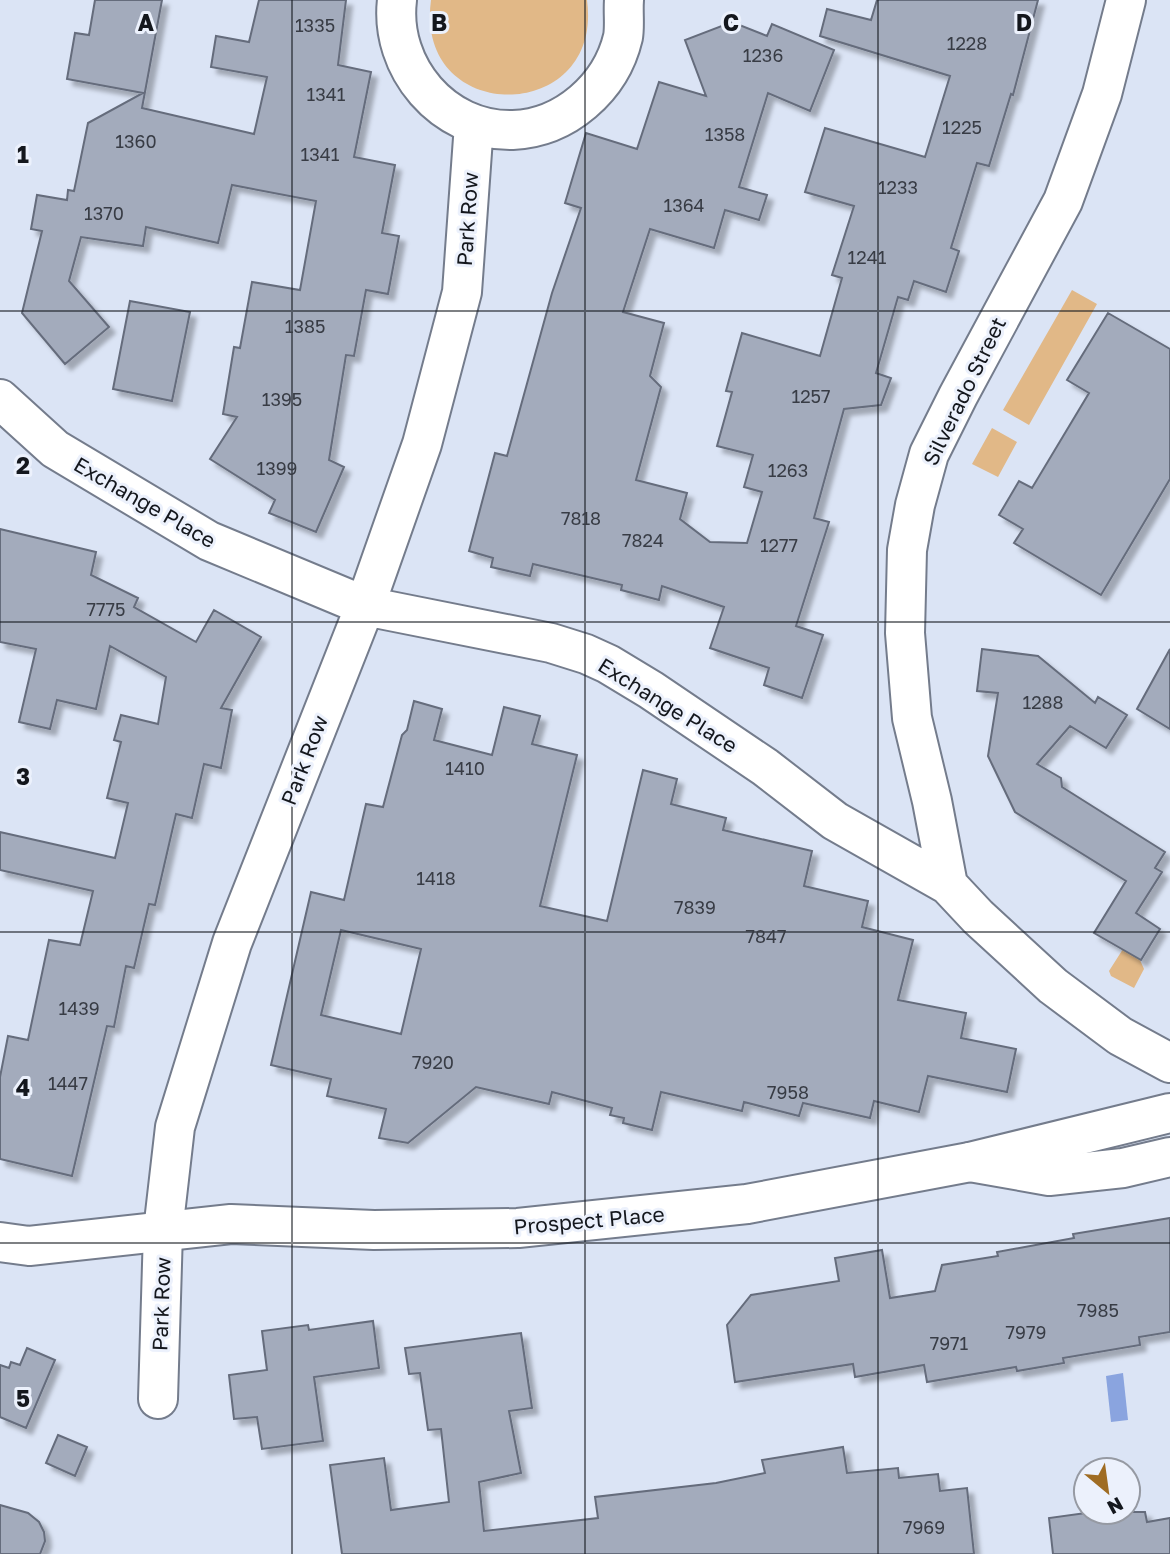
<svg xmlns="http://www.w3.org/2000/svg" width="1170" height="1554" viewBox="0 0 1170 1554" font-family="'Golos Text',sans-serif">
<style>
.green{fill:#e1b887}
.water{fill:#8aa4df}
.building{fill:#a3abbc;stroke:#656c7c;stroke-width:2;fill-rule:evenodd;filter:url(#shadow)}
.lines{fill:none;stroke-linecap:round;stroke-linejoin:round}
.minor-casing{stroke:#747c8c;stroke-width:42}
.major-casing{stroke:#747c8c;stroke-width:42}
.minor{stroke:#fff;stroke-width:38}
.major{stroke:#fff;stroke-width:38}
.grid{fill:none;stroke:#14171d;stroke-width:2;stroke-opacity:0.55}
.labels{text-anchor:middle;dominant-baseline:central;stroke-width:6;stroke-linejoin:round;paint-order:stroke}
.number-label{font-size:18px;fill:#383c45}
.street-label{font-size:21px;fill:#14171d;stroke:#ecf1fc}
.grid-label{font-size:23px;text-anchor:middle;font-weight:bold;fill:#14171d;stroke:#ecf1fc;stroke-width:6;stroke-linejoin:round;paint-order:stroke}
</style>
<defs>
<filter id="shadow"><feDropShadow dx="6" dy="6" stdDeviation="2" flood-color="#0004"/></filter>
</defs>
<rect width="100%" height="100%" fill="#dbe4f5"/>
<path class="green" d="M431,0H587C604,125 414,127 431,0Z
M1072,290L1097,304L1029,425L1003,410Z
M992,428L1017,442L998,477L972,464Z
M1123,949L1140,960L1144,969L1134,988L1111,976L1109,971Z"/>
<path class="water" d="M1123,1373L1128,1420L1111,1422L1106,1376Z"/>
<path class="building" d="M95,0H162L142,108L254,134L267,77L211,67L216,36L249,42L259,0H346L338,65L371,72L354,157L395,165L382,233L399,236L388,294L366,290L354,356L346,355L329,460L344,467L316,532L269,513L275,500L210,459L237,417L223,414L234,347L240,348L252,282L300,290L316,201L232,185L218,243L146,227L143,246L81,237L69,281L109,327L65,364L22,313L42,231L31,229L37,195L67,200L68,190L74,191L88,123L143,93L67,79L75,33L89,35Z
M877,0H1038L1013,95L1011,94L989,166L977,163L951,248L959,251L946,292L914,281L908,300L898,297L876,373L891,378L881,405L844,409L814,518L829,522L796,626L823,635L802,698L764,685L769,668L710,648L724,607L662,586L659,600L621,590L622,585L533,564L530,576L491,567L493,558L469,551L495,453L507,456L552,293L581,208L565,203L586,133L637,149L659,82L706,96L685,40L732,22L767,36L772,24L834,50L810,111L768,93L739,187L767,195L759,220L725,210L714,248L650,229L623,312L664,323L650,376L661,387L636,480L687,493L680,519L710,542L747,543L762,492L744,487L753,455L717,446L732,392L726,391L742,333L820,356L842,278L832,275L854,206L805,192L825,128L925,157L950,76L820,36L827,9L871,20Z
M130,301L190,312L172,401L113,389Z
M1108,313L1170,349V479L1101,595L1014,543L1023,529L999,515L1019,481L1032,488L1089,393L1067,380Z
M0,529L96,552L91,575L138,598L134,607L196,642L214,610L261,637L221,708L232,710L221,768L204,764L192,818L176,814L155,905L149,904L134,968L126,966L114,1027L107,1026L72,1176L0,1159V1077L8,1036L28,1040L49,940L80,945L93,891L0,870V832L115,858L128,803L107,798L121,742L114,740L121,715L158,724L166,677L110,646L96,709L57,700L50,729L19,722L36,649L0,642Z
M982,649L1038,656L1095,703L1098,697L1127,715L1106,748L1070,726L1037,764L1061,778L1062,787L1165,852L1155,868L1162,872L1136,913L1160,929L1141,960L1094,933L1126,881L1015,812L988,756L998,693L977,691Z
M1170,649V729L1137,709Z
M414,701L442,709L434,740L492,755L504,707L540,716L532,744L577,755L540,906L607,921L643,770L677,779L671,804L726,818L723,830L812,851L804,886L868,901L862,927L913,940L898,1000L966,1013L961,1038L1016,1049L1007,1092L928,1076L919,1112L874,1101L870,1118L803,1103L799,1116L744,1102L742,1111L661,1092L652,1130L623,1123L624,1118L610,1115L612,1108L552,1092L549,1104L476,1087L408,1143L379,1138L386,1109L327,1096L331,1079L271,1065L311,892L344,900L366,804L383,807L402,735L407,730ZM341,930L421,949L401,1034L321,1015Z
M1170,1218V1332L1139,1337L1140,1345L1063,1358L1064,1363L1017,1371L1016,1367L927,1382L924,1365L855,1377L853,1364L735,1382L727,1325L751,1295L839,1281L835,1258L882,1250L890,1298L935,1291L942,1265L998,1256L997,1252L1074,1238L1073,1234Z
M373,1321L379,1368L314,1377L323,1441L262,1449L257,1417L234,1419L229,1375L267,1370L262,1331L308,1325L309,1330Z
M521,1333L532,1408L509,1411L521,1473L479,1482L484,1531L598,1518L595,1497L716,1483L765,1473L762,1460L843,1447L847,1473L898,1468L899,1478L938,1474L940,1491L967,1488L974,1554H342L330,1465L384,1458L391,1510L449,1502L441,1429L428,1430L420,1373L409,1374L405,1348Z
M27,1348L55,1360L26,1428L0,1417V1365L9,1368L11,1362L20,1365Z
M58,1435L87,1447L75,1476L46,1463Z
M0,1505L28,1513L39,1522L44,1532L45,1541L40,1554H0Z
M1093,1512H1145L1147,1522L1170,1518V1554H1053L1049,1518Z"/>
<g class="lines">
<g class="minor-casing">
<path id="minor" d="M397,0C389,67 443,132 513,130C565,128 611,88 623,37C625,26 623,12 624,0
M0,399L55,449L209,541L365,606L551,643L586,654L608,664L651,690L765,767L835,821L948,885L978,917L1053,986L1120,1036L1170,1063
M948,885L932,801L912,718L905,633L907,550L915,505L929,454L958,396L1063,201L1102,94L1126,0
M970,1162L1049,1176L1123,1168L1170,1157
M158,1399L163,1231L175,1127L232,943L365,606L422,444L462,292L474,124"/>
</g>
<g class="major-casing">
<path id="major" d="M0,1242L29,1246L231,1224L374,1230L518,1228L747,1204L970,1162L1170,1113"/>
</g>
<use href="#minor" class="minor"/>
<use href="#major" class="major"/>
</g>
<path class="grid" d="M292,0V1554M585,0V1554M878,0V1554M0,311H1170M0,622H1170M0,932H1170M0,1243H1170"/>
<g class="labels">
<g class="number-label">
<text x="315" y="25">1335</text>
<text x="967" y="43">1228</text>
<text x="763" y="55">1236</text>
<text x="326" y="94">1341</text>
<text x="962" y="127">1225</text>
<text x="725" y="134">1358</text>
<text x="136" y="141">1360</text>
<text x="320" y="154">1341</text>
<text x="898" y="187">1233</text>
<text x="684" y="205">1364</text>
<text x="104" y="213">1370</text>
<text x="867" y="257">1241</text>
<text x="305" y="326">1385</text>
<text x="811" y="396">1257</text>
<text x="282" y="399">1395</text>
<text x="277" y="468">1399</text>
<text x="788" y="470">1263</text>
<text x="581" y="518">7818</text>
<text x="643" y="540">7824</text>
<text x="779" y="545">1277</text>
<text x="106" y="609">7775</text>
<text x="1043" y="702">1288</text>
<text x="465" y="768">1410</text>
<text x="436" y="878">1418</text>
<text x="695" y="907">7839</text>
<text x="766" y="936">7847</text>
<text x="79" y="1008">1439</text>
<text x="433" y="1062">7920</text>
<text x="68" y="1083">1447</text>
<text x="788" y="1092">7958</text>
<text x="1098" y="1310">7985</text>
<text x="1026" y="1332">7979</text>
<text x="949" y="1343">7971</text>
<text x="924" y="1527">7969</text>
</g>
<g class="street-label">
<text transform="translate(467 219) rotate(-86)">Park Row</text>
<text transform="translate(964 391) rotate(-64)">Silverado Street</text>
<text transform="translate(145 502) rotate(30)">Exchange Place</text>
<text transform="translate(668 705) rotate(32)">Exchange Place</text>
<text transform="translate(304 760) rotate(-69)">Park Row</text>
<text transform="translate(589 1220) rotate(-5)">Prospect Place</text>
<text transform="translate(161 1304) rotate(-88)">Park Row</text>
</g>
</g>
<g class="grid-label">
<text x="146" y="31">A</text>
<text x="439" y="31">B</text>
<text x="731" y="31">C</text>
<text x="1024" y="31">D</text>
<text x="23" y="163">1</text>
<text x="23" y="474">2</text>
<text x="23" y="785">3</text>
<text x="23" y="1096">4</text>
<text x="23" y="1407">5</text>
</g>
<g transform="translate(1107 1491) rotate(151)"><circle r="33" fill="#ecf1fc" stroke="#969aa3" stroke-width="2"/>
<path d="M0-5L12 26L0 18L-12 26Z" fill="#9f6c23"/>
<text y="-10" font-size="19" font-weight="bold" text-anchor="middle" fill="#14171d">N</text>
</g>
</svg>
